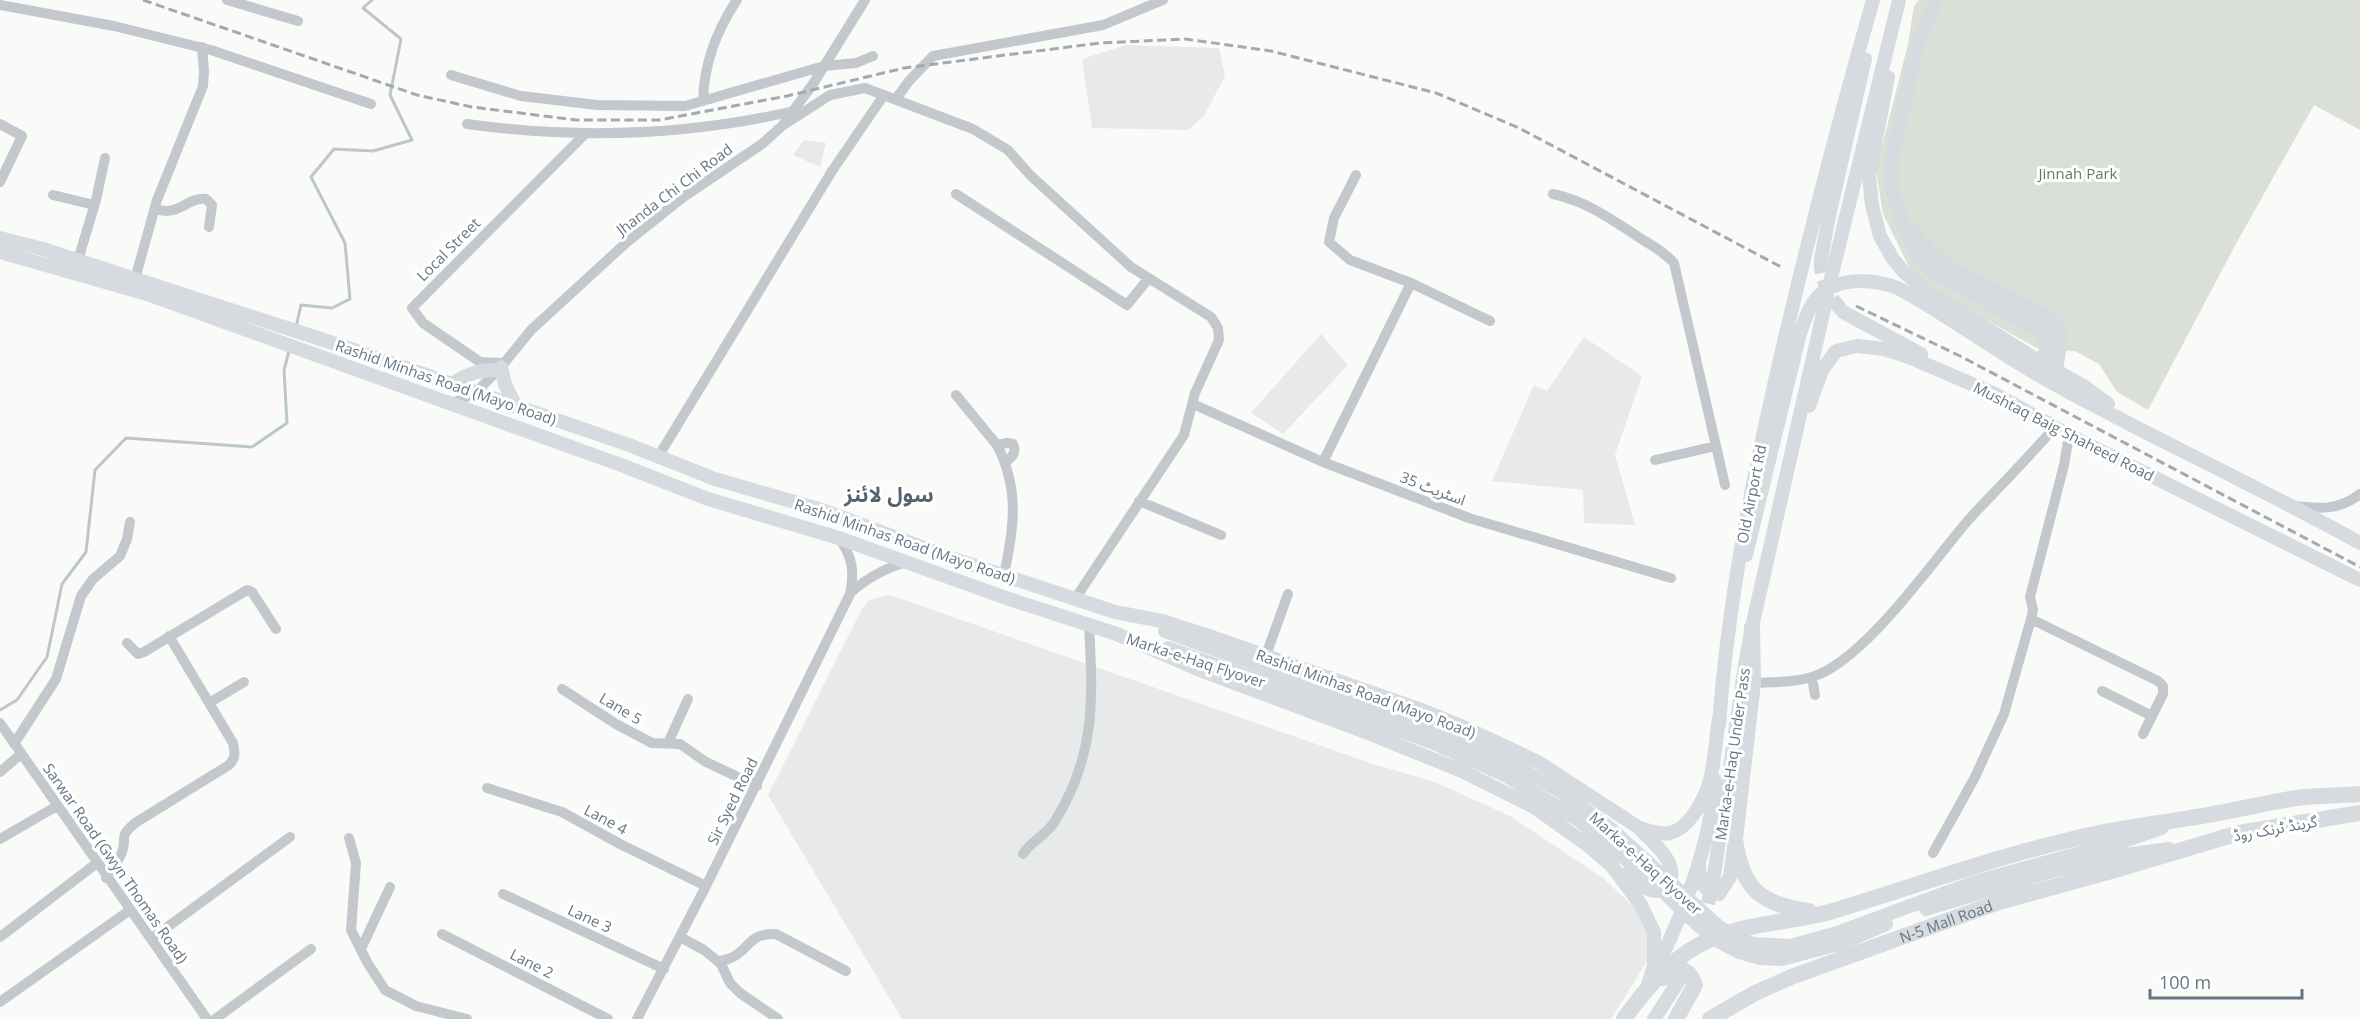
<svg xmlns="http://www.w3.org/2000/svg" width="2360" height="1019" viewBox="0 0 2360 1019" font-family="'Open Sans','Noto Sans Arabic',sans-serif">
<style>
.built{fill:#e8e9e9}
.green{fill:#dadfd7}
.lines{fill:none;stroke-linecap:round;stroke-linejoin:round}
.stream{stroke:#bbc7cb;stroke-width:3}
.major-tunnel{stroke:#d5d9db;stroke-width:14;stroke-dasharray:14 7;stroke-linecap:butt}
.minor{stroke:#c3c8cc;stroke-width:10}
.major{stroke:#d6dbdf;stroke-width:14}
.highway{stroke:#d6dbdf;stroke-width:16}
.rail{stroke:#a2aab0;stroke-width:3;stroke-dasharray:9 4.5;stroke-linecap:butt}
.labels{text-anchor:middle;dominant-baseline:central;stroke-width:6;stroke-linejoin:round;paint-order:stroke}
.park-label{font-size:15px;fill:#687a64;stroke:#fff}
.street-label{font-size:15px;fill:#657683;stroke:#fff}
.district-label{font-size:21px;font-weight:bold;fill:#57646e;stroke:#fff}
</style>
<rect width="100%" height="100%" fill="#fafaf8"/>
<path class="built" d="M1126,45L1219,48L1225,76L1204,116L1188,130L1092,128L1082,59Z
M804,140L826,143L820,167L793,155Z
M1321,334L1348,365L1283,434L1251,413Z
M1584,337L1642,376L1615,455L1635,525L1584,523L1583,490L1492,481L1534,385L1547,391Z
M890,595L1373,764L1435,782L1510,816L1603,878L1652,924L1651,955L1611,1019H902L768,795L861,611L868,601L879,597Z"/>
<path class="green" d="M1919,0H2360V130L2314,105L2238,240L2148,410L2117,392L2099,364L2075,351L2040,350L1932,289L1911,271L1883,214L1876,170L1908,44L1914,6Z"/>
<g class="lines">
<path class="stream" d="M296,327L301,305L332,308L350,299L345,243L311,177L334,149L373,151L412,140L390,95L401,39L363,8L372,0
M0,710L17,700L47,657L62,584L86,552L95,470L126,438L252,447L287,423L284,370L289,351"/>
<path class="major-tunnel" d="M1821,259C1820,281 1829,296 1843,312
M1703,924L1713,882"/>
<path class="minor" d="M227,0L298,21
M0,5L114,26L211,50L371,104
M451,75L521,96L597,105L685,106L824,66L856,63L873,56
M896,99L909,81L933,56L1103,25L1163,0
M703,101C704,64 716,31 737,0
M0,124L22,136L0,182
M467,124C576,139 686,136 794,111
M782,126L830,95L865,88L973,129L1008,150L1030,175L1131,267L1211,317L1218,328L1219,340L1195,393L1184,435L1075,599
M1356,175L1334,218L1329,242L1350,260L1411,283L1490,321
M956,194L1127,305L1148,279
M1553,194C1587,201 1612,220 1640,238C1653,246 1664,252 1674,263L1725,485
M53,195L94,205
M155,209C181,217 186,197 206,199L212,205L209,227
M78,260L96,200L105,158
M135,279L157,200L203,86L204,71L202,47
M503,363L480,362L423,323L412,308L585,134
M956,395L997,445
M451,404L476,392L501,367L531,330L627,242L682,198L762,144L782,126L813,84L865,0
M1193,404L1323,462L1469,518L1671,578
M658,457L832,171L884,95
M1655,460L1716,446
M1323,462L1411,283
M1139,501L1221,535
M2296,506C2320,509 2340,510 2360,494
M1004,575C1014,528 1020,490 997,445L1007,443L1013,444C1017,453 1012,457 1005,463
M850,593C867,578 885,568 907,562
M2031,619L2158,681L2163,686V694L2143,734
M127,643L138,654L144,652L247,590L252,592L276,629
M1266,655L1288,594
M1812,677L1815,695
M1753,683C1771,682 1794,683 1812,677C1865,661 1933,560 1971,517C1999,487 2028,458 2055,427
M562,689L616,724L652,743L680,744L706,762L757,786
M2102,691L2152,716
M209,703L244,682
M0,723L207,1019
M668,743L688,699
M14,744L56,679L81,596L93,579L120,556L127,539L130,522
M0,772L21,754
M487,788L562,812L620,844L706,886
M349,838L356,863L351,930L367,962L385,990L416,1006L467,1019
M0,839L57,806
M1933,853L1975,777L2004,714L2031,619L2033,610L2030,597L2064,465L2069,435
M1023,854C1030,842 1047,835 1055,821C1096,755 1093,699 1089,624
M106,878C111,870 119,861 122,852C128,836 117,839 135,823L229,765C236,758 235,753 233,743L169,636
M503,894L664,969
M442,934L608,1019
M0,937L97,863
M680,937L704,950L721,964L730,983L740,993L778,1019
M151,939L290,837
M361,949L390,887
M718,961C751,957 744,932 776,934L846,971
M0,1002L130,910
M215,1019L311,949
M637,1019L706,886L850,594C855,571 852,556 839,538"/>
<path class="major" d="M1936,0L1918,43L1892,156V187L1902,221L1919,258L1929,269L2045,335L2046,354L2037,360
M1888,77L1869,176L1872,205L1880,236L1893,259L1903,271L1921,287L2037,360L2082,385L2108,404
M1911,230C1942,276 2010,292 2055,322C2064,338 2058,353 2056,370
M0,238L43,249L339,345L629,445L715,479L822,510L954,559L1115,612L1162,621L1212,637L1419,709L1468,729L1538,762L1638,827C1648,831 1659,835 1670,833C1688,829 1702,803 1708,787C1714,770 1716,737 1719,718
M0,252L147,294L621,465L708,499L839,538L1009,599L1114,633L1205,672L1363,731L1462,771L1534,807L1586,844L1612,866L1641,905L1654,932V965L1647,988
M1821,259L1829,216L1865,59
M1843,312L1921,354
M501,367L505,384L516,407
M452,384C467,374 480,369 498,370
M1809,406L1822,370L1836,351L1857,346L1884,349L1909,357L1997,395L2069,435L2360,580
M1746,555L1800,333C1805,320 1810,302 1822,293C1843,276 1875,280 1898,288C1950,316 1997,353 2049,381C2151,438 2258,486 2360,543
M1165,631L1427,727L1481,749L1528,773L1561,792L1611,829L1719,927L1733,936L1753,944L1790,946L1837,933L1975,882L2124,841L2162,828
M1168,648L1434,743L1505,775L1580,821L1651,880L1698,925L1718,941L1739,952L1760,958L1782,959L1842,943L1886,924
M1719,725C1728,600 1752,481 1780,359C1808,239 1839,119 1873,0
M1699,864C1700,882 1701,890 1719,894L1730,877L1734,847
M1624,875C1635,882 1659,902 1669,883C1671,879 1672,874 1671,869C1668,854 1650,840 1640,829
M1713,882L1745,665L1752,627L1831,278L1899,0
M1926,909L2045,873L2111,857L2169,849
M1657,967C1685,909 1710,845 1715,780
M1654,1019L1682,976"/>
<g class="highway">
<path d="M1752,627L1753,683L1735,839C1742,890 1761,904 1809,911"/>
<path d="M1663,978C1679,969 1687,964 1695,985L1676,1019"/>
<path d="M1624,1019C1644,991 1667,963 1697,946C1739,922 1788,924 1833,911C1913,887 1991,858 2073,839C2111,829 2150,825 2189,818C2225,813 2260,804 2296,798C2317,795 2339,796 2360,794"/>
<path id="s1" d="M1710,1019L1755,993L1791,977L1999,902L2115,870L2239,833L2360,813"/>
</g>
<path class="rail" d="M143,0L417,95L472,107L576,120H659L787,96L904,68L1100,43L1185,39L1271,51L1436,93L1519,128L1783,268
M1856,306L1960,356L2360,567"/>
</g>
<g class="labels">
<g class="park-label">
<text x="2078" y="173">Jinnah Park</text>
</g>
<g class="street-label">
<text transform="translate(674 189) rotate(-37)">Jhanda Chi Chi Road</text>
<text transform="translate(448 249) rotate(-45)">Local Street</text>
<text transform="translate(446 382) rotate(19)">Rashid Minhas Road (Mayo Road)</text>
<text transform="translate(2064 431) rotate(27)">Mushtaq Baig Shaheed Road</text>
<text transform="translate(1433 488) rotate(21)">اسٹریٹ 35</text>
<text transform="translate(1751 494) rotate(-79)">Old Airport Rd</text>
<text transform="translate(905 541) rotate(19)">Rashid Minhas Road (Mayo Road)</text>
<text transform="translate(1196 660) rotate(18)">Marka-e-Haq Flyover</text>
<text transform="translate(1366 693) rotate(20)">Rashid Minhas Road (Mayo Road)</text>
<text transform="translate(621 708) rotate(31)">Lane 5</text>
<text transform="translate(1732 754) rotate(-82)">Marka-e-Haq Under Pass</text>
<text transform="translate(732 801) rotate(-64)">Sir Syed Road</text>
<text transform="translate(606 819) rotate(28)">Lane 4</text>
<text transform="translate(2275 828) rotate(-10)">گرینڈ ٹرنک روڈ</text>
<text transform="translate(116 863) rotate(55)">Sarwar Road (Gwyn Thomas Road)</text>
<text transform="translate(1646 863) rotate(42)">Marka-e-Haq Flyover</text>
<text transform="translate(590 918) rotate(25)">Lane 3</text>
<text stroke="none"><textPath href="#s1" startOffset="256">N-5 Mall Road</textPath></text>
<text transform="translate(532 963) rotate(27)">Lane 2</text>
</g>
<g class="district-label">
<text x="889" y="494">سول لائنز</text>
</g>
</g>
<path d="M2150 989v9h152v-9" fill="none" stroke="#657683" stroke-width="3"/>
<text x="2159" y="989" font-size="18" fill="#657683" stroke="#ffffff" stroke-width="4.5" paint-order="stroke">100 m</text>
</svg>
